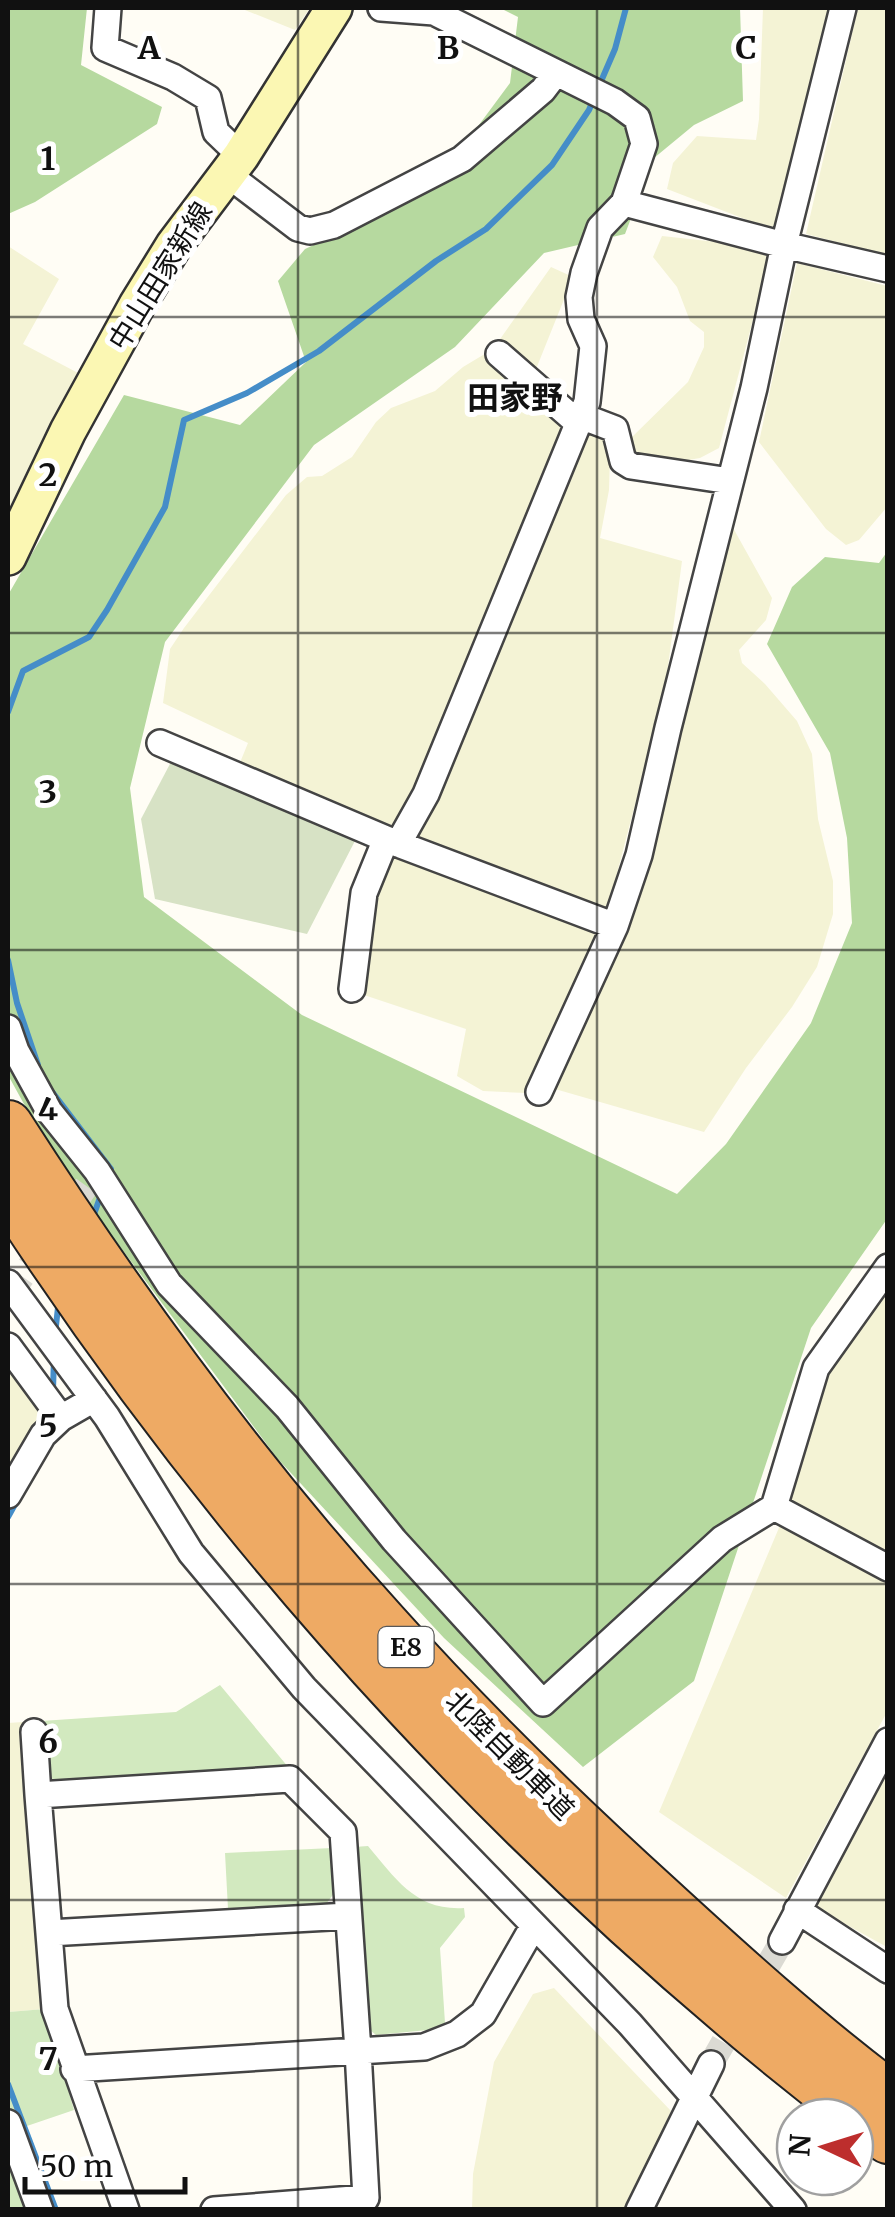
<svg xmlns="http://www.w3.org/2000/svg" width="895" height="2217" viewBox="0 0 895 2217" font-family="Merriweather,'Noto Sans JP',serif">
<style>
.farmland{fill:#f4f3d5}
.green{fill:#d2e9bf}
.forest{fill:#b6d99f}
.cemetery{fill:#d7e2c5}
.lines{fill:none;stroke-linecap:round;stroke-linejoin:round}
.stream{stroke:#458dc8;stroke-width:6}
.minor-tunnel{stroke:#dbdad3;stroke-width:25;stroke-dasharray:25 12;stroke-linecap:butt}
.minor-casing{stroke:#444;stroke-width:30}
.secondary-casing{stroke:#333;stroke-width:40}
.motorway-casing{stroke:#222;stroke-width:52}
.minor{stroke:#fff;stroke-width:25}
.secondary{stroke:#fbf7b3;stroke-width:35}
.motorway{stroke:#eeaa64;stroke-width:48}
.grid{fill:none;stroke:#111;stroke-width:2.5;stroke-opacity:0.55}
.labels{text-anchor:middle;dominant-baseline:central;stroke-width:10;stroke-linejoin:round;paint-order:stroke}
.shield{fill:#fff;stroke:#585858;stroke-width:2.5}
.shield-label{font-size:25px;font-weight:bold;fill:#111}
.street-label{font-size:28px;fill:#111;stroke:#fff}
.quarter-label{font-size:32px;font-weight:bold;fill:#111;stroke:#fff}
.grid-label{font-size:32px;text-anchor:middle;font-weight:bold;fill:#111;stroke:#fff;stroke-width:10;stroke-linejoin:round;paint-order:stroke}
</style>
<rect width="100%" height="100%" fill="#fffdf5"/>
<path class="farmland" d="M240,8H310L295,30Z
M763,8H832L774,227L750,221L667,189L673,163L697,136L756,140L759,119Z
M858,8H887V255L806,234Z
M662,236L753,246L770,256L719,448L700,458L641,468L631,438L688,382L704,347V332L690,321L677,287L653,257Z
M8,246L59,279L23,344L80,374L8,517Z
M797,263L887,286V507L859,540L846,545L826,529L759,442Z
M551,267L573,277L528,389L566,421L550,464L525,517L465,663L431,754L403,814L390,830L239,765L248,743L163,703L170,649L184,628L286,495L307,477L322,476L352,457L376,422L391,408L435,391L463,367L493,349Z
M588,431L605,441L610,457L609,490L600,538L682,561L665,689L608,908L416,842Z
M732,526L772,598L766,620L739,650L742,663L765,684L797,721L812,754L818,819L833,881V914L817,967L792,1007L746,1068L704,1132L555,1089L626,933L656,842L712,600Z
M386,852L597,932L526,1093L483,1091L457,1076L466,1029L361,994L375,893Z
M887,1289V1552L786,1499L822,1373L864,1323Z
M8,1372L47,1417L8,1483Z
M781,1523L887,1578V1712L786,1898L659,1812Z
M23,1722L45,2009L8,2012V1723Z
M887,1769V1947L814,1907Z
M554,1988L671,2111L626,2209L472,2210L473,2174L494,2062L533,1994Z"/>
<path class="green" d="M220,1685L289,1768L60,1784L45,1774L41,1721L176,1712Z
M368,1846C396,1879 416,1911 464,1908L465,1917L440,1948L445,2023L428,2030L376,2035L364,2025L354,1847Z
M332,1848L335,1892L326,1904L228,1909L225,1853Z
M45,2009L74,2110L24,2127L53,2209L8,2210V2012Z"/>
<path class="forest" d="M8,8H87L81,65L162,107L157,124L35,202L8,214Z
M500,8H740L743,101L694,125L654,158L625,234L544,253L455,347L314,445L165,642L130,788L144,897L302,1015L677,1194L726,1144L811,1023L852,923L847,838L830,753L767,644L792,587L825,557L879,563L887,552V1219L811,1328L694,1681L583,1767L444,1638L277,1458L52,1155L8,1075V595L124,395L240,425L306,362L278,281L305,249L416,198L470,137L510,83L518,17Z"/>
<path class="cemetery" d="M171,762H183L357,837L307,934L155,899L141,819Z"/>
<g class="lines">
<path class="stream" d="M599,86L615,49L626,8
M8,712L23,671L89,637L107,610L165,507L184,420L247,393L319,351L436,261L486,229L552,165L589,110L594,98
M8,960L17,1003L38,1065
M53,1093L111,1169L109,1175
M93,1217L102,1192
M55,1335L59,1298
M53,1390L54,1358
M8,1517L18,1499
M8,2084L56,2210"/>
<path class="minor-tunnel" d="M8,1297L97,1171
M711,2064L782,1941"/>
<g class="minor-casing">
<path id="minor" d="M108,8L105,48L173,77L208,98L216,132L241,156
M381,8L434,12L615,102L637,118L644,144L624,203L784,245L888,269
M227,174L298,228L310,231L334,225L462,159L543,90L556,73
M499,354L578,423
M581,416L615,429L623,461L631,466L730,481
M160,743L398,844L615,926L639,855L668,728L754,388L784,245L843,8
M398,844L426,794L587,402L593,346L581,319L579,297L584,273L600,228L624,203
M352,989L364,893L386,839
M8,1028L16,1051L49,1111L97,1171L169,1284L287,1407L394,1540L543,1703L722,1539L774,1507L888,1568
M539,1092L615,926
M8,1283L107,1417L191,1553L304,1688L630,2024L793,2210
M8,1346L61,1418L94,1399
M8,1495L43,1435L61,1418
M774,1507L816,1368L888,1267
M34,1732L38,1795
M797,1910L888,1970
M49,1933L348,1916
M782,1941L888,1741
M74,2069L358,2051L343,1832L290,1779L38,1795L55,2009L126,2210
M8,2123L40,2210
M214,2210L366,2198L358,2051L424,2047L457,2034L483,2014L534,1925
M639,2210L711,2064"/>
</g>
<g class="secondary-casing">
<path id="secondary" d="M8,557L68,431L137,305L174,245L241,156L334,8"/>
</g>
<g class="motorway-casing">
<path id="motorway" d="M8,1125C121,1301 245,1471 385,1625C471,1721 563,1811 658,1897C732,1965 807,2033 888,2094
M8,1192C243,1555 543,1878 888,2139"/>
</g>
<use href="#minor" class="minor"/>
<use href="#secondary" class="secondary"/>
<use href="#motorway" class="motorway"/>
</g>
<path class="grid" d="M298,8V2210M597,8V2210M8,317H888M8,633H888M8,950H888M8,1267H888M8,1584H888M8,1900H888"/>
<g class="labels">
<rect class="shield" x="378.5" y="1627" width="55" height="40" rx="8"/>
<g class="shield-label">
<text x="406" y="1647">E8</text>
</g>
<g class="street-label">
<text transform="translate(160 276) rotate(-58)">中山田家新線</text>
<text transform="translate(510 1755) rotate(45)">北陸自動車道</text>
</g>
<g class="quarter-label">
<text x="515" y="398">田家野</text>
</g>
</g>
<g class="grid-label">
<text x="149" y="59">A</text>
<text x="448" y="59">B</text>
<text x="746" y="59">C</text>
<text x="48" y="170">1</text>
<text x="48" y="486">2</text>
<text x="48" y="803">3</text>
<text x="48" y="1120">4</text>
<text x="48" y="1437">5</text>
<text x="48" y="1753">6</text>
<text x="48" y="2070">7</text>
</g>
<rect width="895" height="2217" fill="none" stroke="#111111" stroke-width="20"/>
<g transform="translate(825 2147) rotate(274)"><circle r="48" fill="#ffffff" stroke="#a0a0a0" stroke-width="2.5"/>
<path d="M0-8L18 38L0 25L-18 38Z" fill="#bd2e2d"/>
<text y="-15" font-size="28" font-weight="bold" text-anchor="middle" fill="#111111">N</text>
</g>
<path d="M25 2177v15h160v-15" fill="none" stroke="#111111" stroke-width="5"/>
<text x="40" y="2177" font-size="30" fill="#111111" stroke="#ffffff" stroke-width="8" paint-order="stroke">50 m</text>
</svg>
